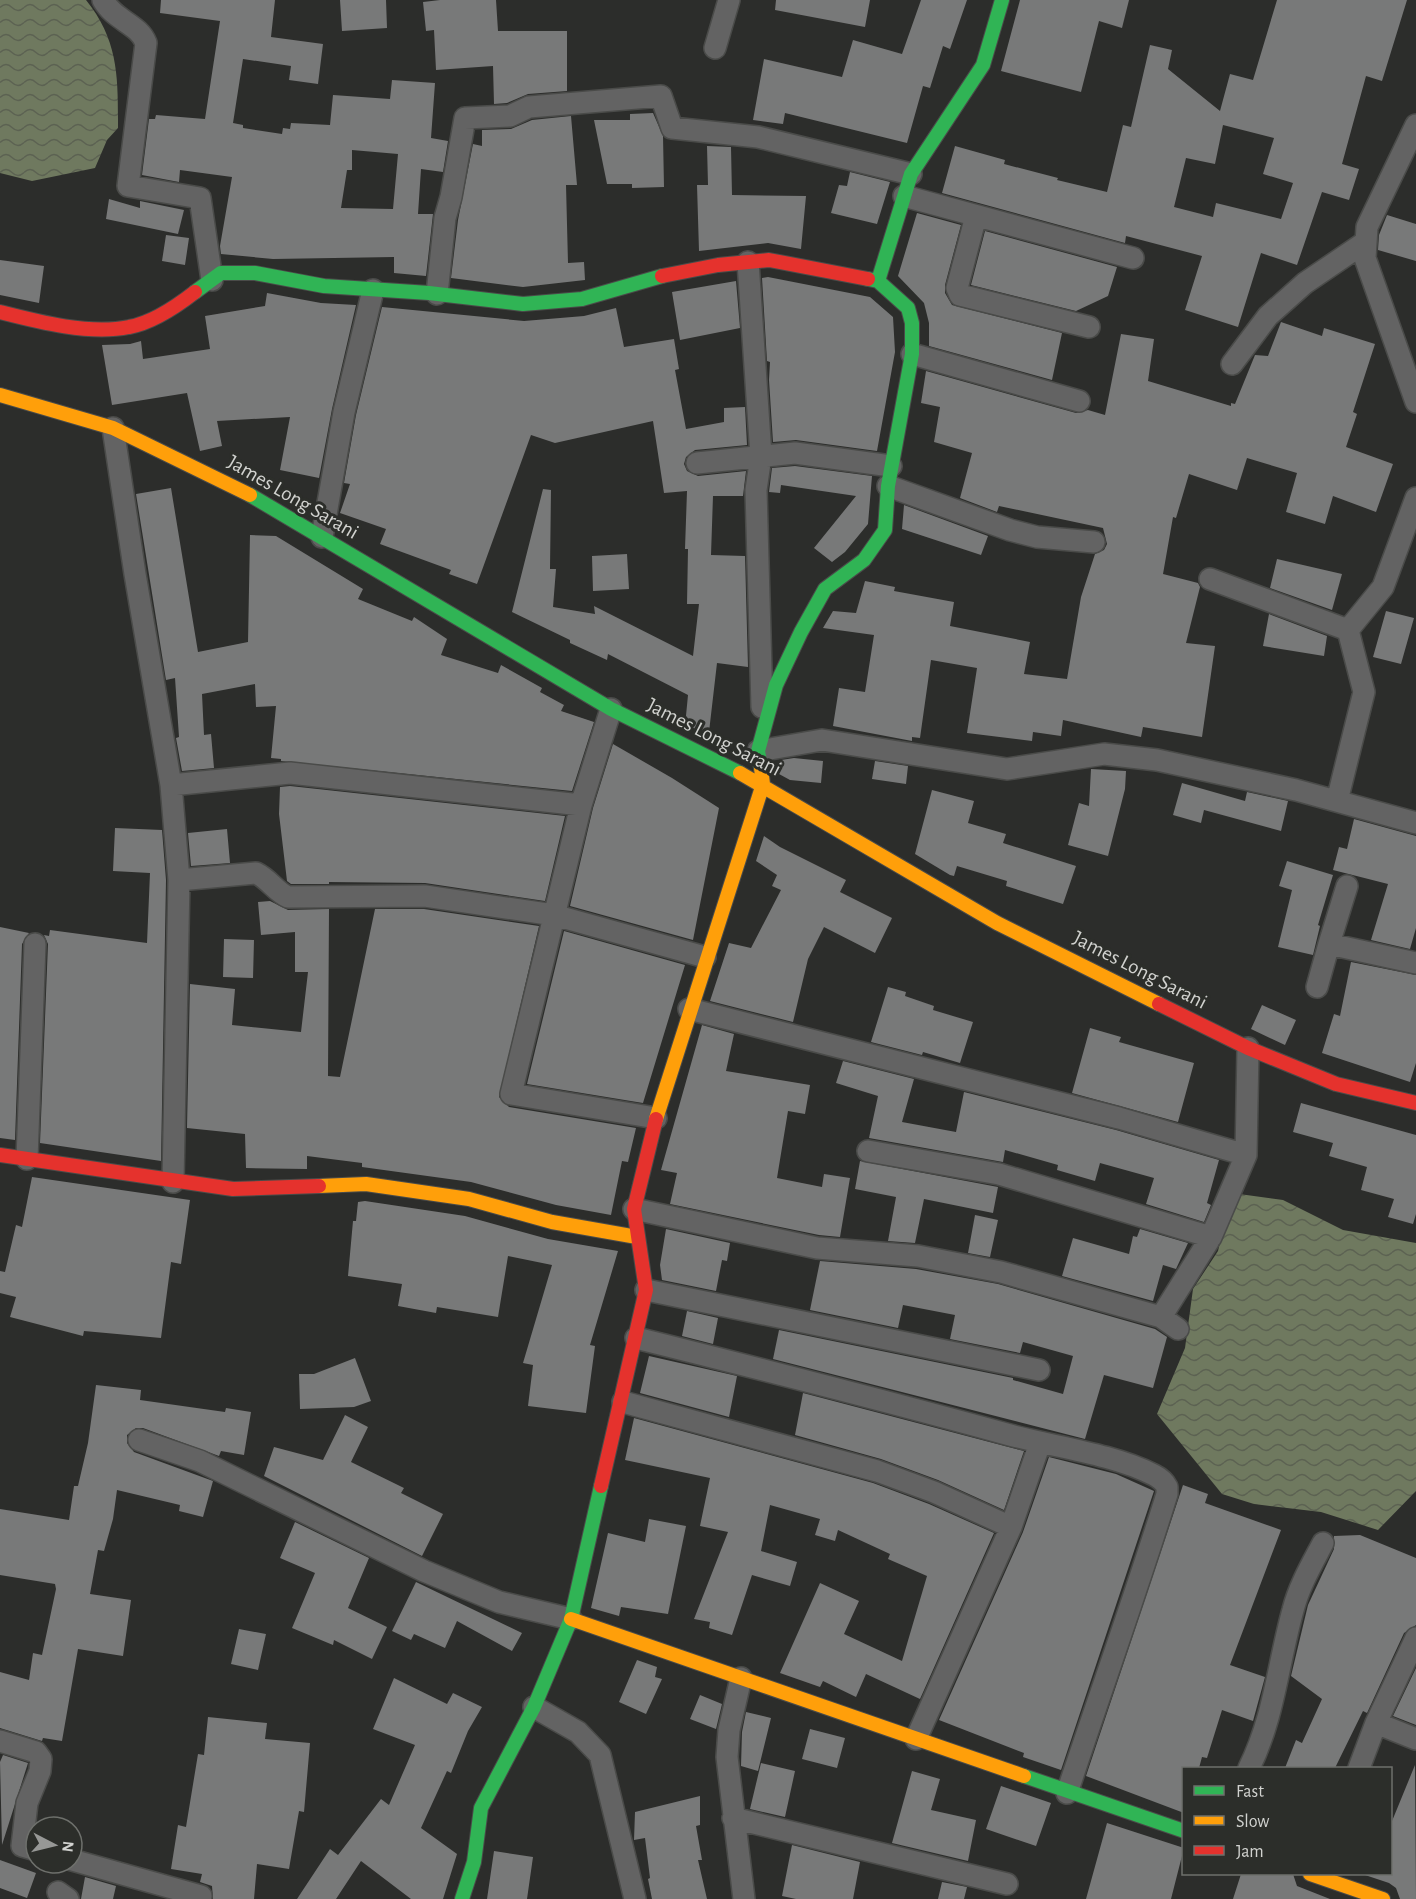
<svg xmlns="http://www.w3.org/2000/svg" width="1416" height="1899" viewBox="0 0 1416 1899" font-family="'Alegreya Sans',sans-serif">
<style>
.water{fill:url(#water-waves)}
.building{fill:#787979;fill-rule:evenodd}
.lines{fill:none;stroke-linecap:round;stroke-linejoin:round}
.street-casing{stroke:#4a4b49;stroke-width:24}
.fast-casing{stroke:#4a4b49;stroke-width:16}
.slow-casing{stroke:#4a4b49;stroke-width:16}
.jam-casing{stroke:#4a4b49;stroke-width:16}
.street{stroke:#636363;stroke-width:21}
.fast{stroke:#30b455;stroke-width:14}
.slow{stroke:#ff9f0a;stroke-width:14}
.jam{stroke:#e5322d;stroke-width:14}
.labels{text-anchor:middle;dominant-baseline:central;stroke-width:6;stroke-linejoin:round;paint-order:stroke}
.street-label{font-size:21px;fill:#d1d2cf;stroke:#2c2e2a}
</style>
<defs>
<pattern id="water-waves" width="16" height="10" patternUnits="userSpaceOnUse" patternTransform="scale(1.5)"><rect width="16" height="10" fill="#6f795f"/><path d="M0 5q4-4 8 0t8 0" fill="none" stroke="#5c6252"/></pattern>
</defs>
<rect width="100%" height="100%" fill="#2c2d2b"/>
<path class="water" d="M0,0H86C119,41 118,78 118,128L107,140L95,168L32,181L0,173Z
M1232,1193L1283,1200L1343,1230L1416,1243V1491L1378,1530L1321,1512L1254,1504L1222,1494L1157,1414L1185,1348L1193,1289L1218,1251Z"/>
<path class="building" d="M161,0H275L271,37L323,44L318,84L289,80L291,66L243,59L233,123L243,125V128L282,134L283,128L290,129L291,123L330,125L333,95L390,99L392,80L435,83L431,138L448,141L443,172L421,169L418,214H433L426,276L394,273V257L273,259L221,254L220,246L232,177L180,170L179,182L142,175L149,119H155L156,115L205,119L220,21L160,13ZM352,150L398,154L393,209L341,208L347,170H352Z
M340,0H386L387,28L342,31Z
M440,0H496L498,31H567V91L528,94L507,103L494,104L493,66L436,70L434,30L426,31L423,2Z
M776,0H870L865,27L775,10Z
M921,0H967L950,49L943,46L930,88L923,86L907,143L785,113L783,124L753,120L764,59L842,77L853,40L902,54Z
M1020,0H1129L1122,28L1099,21L1081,92L1001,71Z
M1277,0H1407L1382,81L1366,76L1342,164L1359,169L1349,200L1322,192L1297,265L1261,253L1238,327L1185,310L1202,256L1126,236L1125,243L942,193L955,146L1005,160L1004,164L1058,178L1057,180L1107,192L1123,125L1131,127L1150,45L1172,50L1168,69L1220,111L1230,74L1253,80ZM1223,125L1274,138L1263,174L1293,183L1281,219L1216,203L1213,217L1174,207L1186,158L1215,164Z
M653,113L663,136L664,187L632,188V184H607L594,120H630V114Z
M571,116L577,185H566L568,263L584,262L585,280L523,287L451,278L458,220L473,144L482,146V130L511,129L532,120Z
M707,146L731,147L732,195L806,196L801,249L768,243L699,251L697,185H708Z
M850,172L890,182L877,224L831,213L839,185L847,186Z
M109,199L140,208V201L184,210L178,234L106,219Z
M917,213L961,225L945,285V293L952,305L1062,333L1052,380L929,346V323L924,303L898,276Z
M1387,215L1416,224V261L1378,250L1379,235Z
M985,231L1117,267L1108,296L1076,311L971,285Z
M166,235L189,238L185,265L162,261Z
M0,260L44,266L39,303L0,295Z
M768,277L870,297L893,317L895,352L877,451L796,440L773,442L769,380L770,362L767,361L762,278Z
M736,281L740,328L680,340L672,292Z
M267,293L321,303L356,305L332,409L319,478L280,470L290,417L217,421L222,446L200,451L187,393L112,405L102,345L130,344L141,341L143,359L210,349L205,316L265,306Z
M382,307L524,321L584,316L616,308L624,347L674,339L679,369L675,370L686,429L724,422V408L745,407L747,445L695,450L686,457L684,464L687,471L698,476L746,471L743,496H713L711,555L745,556L748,667L717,663L709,732L685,726L688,695L608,654L607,660L570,643V640L512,612L543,489L551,490L550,569H556L553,607L595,614L594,606L693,656L699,604H687L688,549H685L687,491L664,493L653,421L555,443L531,435L477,584L449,574L451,570L380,544L386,529L340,513L350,484L344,483L356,415Z
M1281,322L1322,336L1324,328L1375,344L1353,412L1357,414L1346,447L1393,464L1376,512L1333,496L1325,524L1286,512L1297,473L1247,458L1237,490L1189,474L1176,518L1173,517L1163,574L1198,583L1200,587L1186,643L1215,646L1202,737L1143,727L1141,737L1063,720L1061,736L1033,732L1032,741L967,733L977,668L931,660L920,738L912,737V741L833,726L839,688L865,692L874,635L823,628L833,611L856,613L865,581L895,587L894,591L954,602L950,626L1030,642L1024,674L1067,679L1081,597L1095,554L1104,550L1107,544L1103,528L999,506L997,512L960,498L972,453L934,442L940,407L921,403L926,371L1076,413L1088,410L1105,415L1121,334L1154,339L1148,381L1231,406V403L1235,404L1255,355L1268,356Z
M795,466L872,476L868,524L845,552L832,562L814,548L856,496L781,485L780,493L769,492L772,468Z
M171,488L198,652L248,642L250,535L276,536L363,589L358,599L412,621L414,617L447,639L441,655L498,673L501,665L542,688L540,692L564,705L561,711L594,722L572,791L281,761V759L271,758L276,706L256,707L255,684L202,694L204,735L211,734L214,768L182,771L176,738L179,737L175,678L166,680L136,494Z
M904,505L988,536L981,555L902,529Z
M627,554L629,589L593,591L592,556Z
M1277,559L1342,574L1332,610L1270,588Z
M1386,611L1414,618L1401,664L1373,657Z
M1269,614L1327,636L1324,656L1263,646Z
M613,744L672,778L719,808L693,940L570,906L593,808Z
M794,758L823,761L821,783L790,780L779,774L781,760Z
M875,761L908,766L906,784L872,779Z
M1091,769L1126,771L1125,789L1108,856L1068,845L1079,803L1089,806Z
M1182,783L1245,801L1247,792L1288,801L1281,831L1204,810L1201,823L1173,815Z
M290,786L565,816L545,901L425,883L329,882V884H291L287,881L279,814L280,787Z
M932,790L974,801L968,823L1006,834L1003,843L1076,866L1063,904L1006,886L1007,881L957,866L954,876L950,875L915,854Z
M1354,819L1416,836V928L1410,949L1371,940L1388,884L1333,870L1339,847L1347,849Z
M115,828L162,830L166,880L161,1161L40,1143L48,944L44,935L49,936L50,930L147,943L150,873L113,871Z
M227,829L230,863L191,866L188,833Z
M764,836L780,847L846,880L840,892L892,918L875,953L824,927L808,959L793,1022L710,1001L729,943L751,948L781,890L772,886L777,875L756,861Z
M1287,861L1333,875L1318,925L1320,926L1313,955L1278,947L1292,890L1279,886Z
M270,901L288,910L329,909L328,1076L340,1077L375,909H424L539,926L499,1097L509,1107L636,1128L628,1162L622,1161L611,1215L556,1205L471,1182L362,1167V1163L307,1156V1169L246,1168L245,1134L187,1128L190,984L235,989L232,1025L301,1032L308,972H295V932L261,935L258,902Z
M0,927L29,933L22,944L15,1140L0,1138Z
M564,931L685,965L643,1103L527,1084Z
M224,939L254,940L253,978L223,977Z
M1351,962L1416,975V1063L1410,1082L1322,1053L1334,1014L1340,1016Z
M888,987L906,992L905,996L934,1006L933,1010L973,1022L960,1063L923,1052L922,1055L871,1042Z
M1262,1005L1296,1020L1285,1045L1251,1029Z
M702,1025L734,1034L726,1071L810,1085L805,1114L788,1111L777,1178L822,1187L824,1174L850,1178L840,1237L819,1235L670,1204L677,1173L661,1170Z
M1090,1028L1121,1037L1119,1042L1194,1063L1178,1122L1072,1093Z
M843,1061L914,1079L902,1122L956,1132L964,1092L1116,1130L1219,1160L1207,1203L1211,1205L1204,1222L1146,1204L1154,1178L1100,1163L1095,1181L1057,1170L1058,1165L1005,1150L1003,1162L869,1138L878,1096L836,1083Z
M1301,1103L1416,1135V1214L1413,1224L1388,1217L1394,1199L1361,1190L1367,1167L1329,1156L1333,1143L1293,1132Z
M860,1161L998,1187L993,1213L924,1199L915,1243L888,1241L896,1197L855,1189Z
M32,1177L190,1200L181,1264L171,1262L161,1338L84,1331L83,1336L10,1317L16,1297L0,1293V1271L5,1272L16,1225L22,1227Z
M365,1201L465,1216L548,1239L618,1251L590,1345L595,1346L586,1413L528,1406L533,1365L523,1363L552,1265L508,1256L498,1317L437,1307L436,1313L398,1306L402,1284L348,1276L353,1221H356L358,1202Z
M975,1215L998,1220L990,1257L968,1253Z
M666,1229L730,1243L727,1261L722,1260L716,1291L662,1280L660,1265Z
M1140,1229L1188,1243L1176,1269L1163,1265L1153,1301L1062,1276L1073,1238L1129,1254L1133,1236L1137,1237Z
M820,1261L916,1269L998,1284L1155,1329L1167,1337L1153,1388L1104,1375L1085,1439L773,1359L779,1330L1013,1378V1380L1063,1394L1073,1356L1023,1342L1020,1353L950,1339L955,1315L903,1305L898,1328L810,1310Z
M687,1311L718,1318L713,1344L682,1336Z
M649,1356L737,1376L729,1417L640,1393Z
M355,1358L371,1401L354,1407L300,1409L299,1374H314Z
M96,1385L141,1390L140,1400L225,1412L226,1408L251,1412L244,1455L221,1451L219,1456L143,1428H136L127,1435V1443L134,1452L213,1481L203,1517L179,1511L180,1505L117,1490L113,1519L104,1551L98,1550L90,1594L131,1600L123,1656L78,1649L62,1741L43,1738L42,1741L0,1728V1672L29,1680L33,1653L42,1655L56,1589L55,1584L0,1575V1509L69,1520L74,1486H78L88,1443Z
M803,1393L1024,1451L1004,1510L938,1480L881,1459L795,1435Z
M345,1415L368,1427L351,1462L404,1488L401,1493L443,1514L422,1556L264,1476L274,1447L323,1460Z
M634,1418L873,1483L929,1504L994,1533L920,1699L866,1674L856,1697L823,1681L820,1687L780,1673L820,1583L859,1601L844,1634L902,1661L927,1576L888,1559L890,1554L838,1530L835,1541L815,1535L820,1519L770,1505L761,1551L797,1562L790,1586L752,1575L732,1635L709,1628L710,1622L694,1619L728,1532L700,1526L710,1478L625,1460Z
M1049,1457L1116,1474L1154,1491L1061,1770L1023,1757L1024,1753L939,1720L1023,1532Z
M1183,1485L1208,1494L1205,1503L1281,1530L1230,1665L1265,1677L1253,1721L1222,1710L1207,1758L1202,1757L1199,1768H1184V1813L1086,1776Z
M649,1519L686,1526L668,1614L621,1607L619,1616L591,1608L608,1533L645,1542Z
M295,1522L369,1558L348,1608L387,1627L372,1659L334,1640L333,1645L292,1628L315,1573L280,1558Z
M1360,1535L1416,1558V1625L1404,1633L1367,1713L1363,1711L1335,1768H1285L1296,1740L1302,1743L1322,1699L1291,1676L1308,1605L1334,1549V1536Z
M416,1582L522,1633L512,1651L457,1621L445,1648L414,1634L411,1640L392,1631Z
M239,1629L266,1634L258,1670L231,1664Z
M637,1660L657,1667L655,1677L662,1679L646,1714L619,1702Z
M1416,1668V1725L1393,1716Z
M394,1678L447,1704L453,1693L482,1707L468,1731L451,1773L447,1771L421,1828L457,1854L443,1899H411L361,1861L336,1899H297L330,1849L338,1855L381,1799L389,1805L415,1745L373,1729Z
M700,1695L722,1704L716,1729L690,1719Z
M746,1712L771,1718L758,1771L741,1766L742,1732Z
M208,1717L267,1723L265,1739L310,1743L304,1812L299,1811L289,1869L257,1864L254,1899H213L212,1886L200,1882L202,1874L171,1869L178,1825L186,1827L198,1754L204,1755Z
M810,1729L845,1738L837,1768L802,1759Z
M3,1755L28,1763L2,1845L0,1762Z
M761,1763L795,1771L785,1817L750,1809Z
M1415,1765L1416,1899H1400L1396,1888L1389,1883L1362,1874H1390V1826Z
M912,1771L940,1779L931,1810L976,1820L968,1861L892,1843Z
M1001,1786L1051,1803L1036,1846L986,1829Z
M700,1796V1825L696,1826L702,1860H698L707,1899H652L648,1879L650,1878L645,1838L634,1840L635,1812Z
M1107,1823L1184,1848L1171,1899H1086Z
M792,1845L860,1862L853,1899H796L782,1896Z
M494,1851L533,1857L527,1899H487Z
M0,1860L36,1873L27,1898L0,1888Z
M1241,1874H1293L1297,1886L1330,1899H1233Z
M85,1877L116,1886L113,1899H81Z
M942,1882L967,1887L964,1899H938Z"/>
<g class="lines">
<g class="street-casing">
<path id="street" d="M103,0C115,21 139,24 146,43L128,186L200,198L212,280
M715,48L729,0
M1416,125L1367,227L1365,258L1416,402
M904,196L1133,258
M976,216L957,288L960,295L1089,327
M748,262L761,456L756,490L762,707
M437,294L445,218L451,197L465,118L510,116L529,107L661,96L672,128L758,137L911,174
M912,354L1079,401
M1232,364L1268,316L1305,283L1364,243
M113,428L135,574L171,785L179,880L173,1182
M697,463L795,453L891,466
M888,486L1010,530L1037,537L1094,542
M322,537L344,412L373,290
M1210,579L1348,630
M611,709L581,805L511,1094L656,1118
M758,751L822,740L1007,769L1104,754L1157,760L1296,790L1416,823
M171,785L290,773L581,805
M1337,801L1364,692L1348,630L1383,587L1416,498
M179,880L256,873C269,879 276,892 288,897L425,896L554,915L705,957
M1347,886L1329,944L1416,963
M1317,987L1329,944
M689,1009L1119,1118L1246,1155
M868,1151L999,1174L1211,1237
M27,1159L35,944
M634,1209L817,1248L918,1256L1001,1272L1161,1317L1178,1329
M646,1290L1039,1370
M1161,1317L1211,1237L1246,1155L1248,1048
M636,1338C761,1369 886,1401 1010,1435C1055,1447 1113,1454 1154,1475C1160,1478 1164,1481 1167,1487V1494C1136,1594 1100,1693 1067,1793
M623,1402L877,1471L934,1492L1011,1527
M139,1440L200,1461L424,1571L499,1602L571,1619
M741,1678L729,1730L727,1757L744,1899
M534,1707L578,1732L600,1755L635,1899
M1376,1723L1416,1739
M916,1739L1011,1527L1040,1443
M0,1741L36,1752L41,1759L40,1771L27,1803L22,1846L36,1850
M1249,1768C1274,1718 1278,1664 1293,1610C1299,1586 1312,1564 1323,1543
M1359,1768L1376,1723L1416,1638
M733,1818L1007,1884
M72,1860L201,1896L200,1899
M58,1892L68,1899"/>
</g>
<g class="fast-casing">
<path id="fast" d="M878,281L911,174L983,65L1002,0
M195,292L221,273H255L324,286L429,293L523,304L582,299L662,276
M250,495L611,709L740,773
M761,768L758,751L776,685L801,632L825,589L864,560L885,530L888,486L912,354V323L908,308L878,281L868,279
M1024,1776L1184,1831
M462,1899L474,1862L481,1808L534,1707L571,1619L601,1486"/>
</g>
<g class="slow-casing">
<path id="slow" d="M0,395L113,428L250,495
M740,773L997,923L1159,1004
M656,1119L763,784L761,768
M319,1186L366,1184L469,1199L552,1222L637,1237
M571,1619L1024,1776
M1310,1874L1383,1899"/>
</g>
<g class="jam-casing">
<path id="jam" d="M662,276L718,265L769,260L868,279
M0,312C39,322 89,335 129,327C152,323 177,306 195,292
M1159,1004L1248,1048L1336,1084L1416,1103
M0,1155L233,1189L319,1186
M601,1486L646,1290L634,1209L656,1119"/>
</g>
<use href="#street" class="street"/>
<use href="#fast" class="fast"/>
<use href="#slow" class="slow"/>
<use href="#jam" class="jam"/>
</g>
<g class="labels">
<g class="street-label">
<text transform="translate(293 497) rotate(30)">James Long Sarani</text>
<text transform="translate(714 737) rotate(27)">James Long Sarani</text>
<text transform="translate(1140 970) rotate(27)">James Long Sarani</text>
</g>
</g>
<rect x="1182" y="1767" width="210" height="108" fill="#2c2e2a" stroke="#6e706c" stroke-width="1.5"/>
<rect x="1194" y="1786" width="30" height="9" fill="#30b455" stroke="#6e706c" stroke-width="1.5"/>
<text x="1236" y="1797" font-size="18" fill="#d1d2cf">Fast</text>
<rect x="1194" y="1816" width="30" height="9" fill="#ff9f0a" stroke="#6e706c" stroke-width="1.5"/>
<text x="1236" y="1827" font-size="18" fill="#d1d2cf">Slow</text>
<rect x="1194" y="1846" width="30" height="9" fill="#e5322d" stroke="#6e706c" stroke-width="1.5"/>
<text x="1236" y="1857" font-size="18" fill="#d1d2cf">Jam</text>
<g transform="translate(54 1845) rotate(97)"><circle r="28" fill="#2c2e2a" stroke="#6e706c" stroke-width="1.5"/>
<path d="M0-4.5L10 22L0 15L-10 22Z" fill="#979896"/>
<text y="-9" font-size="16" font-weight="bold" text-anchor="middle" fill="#d1d2cf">N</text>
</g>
</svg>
